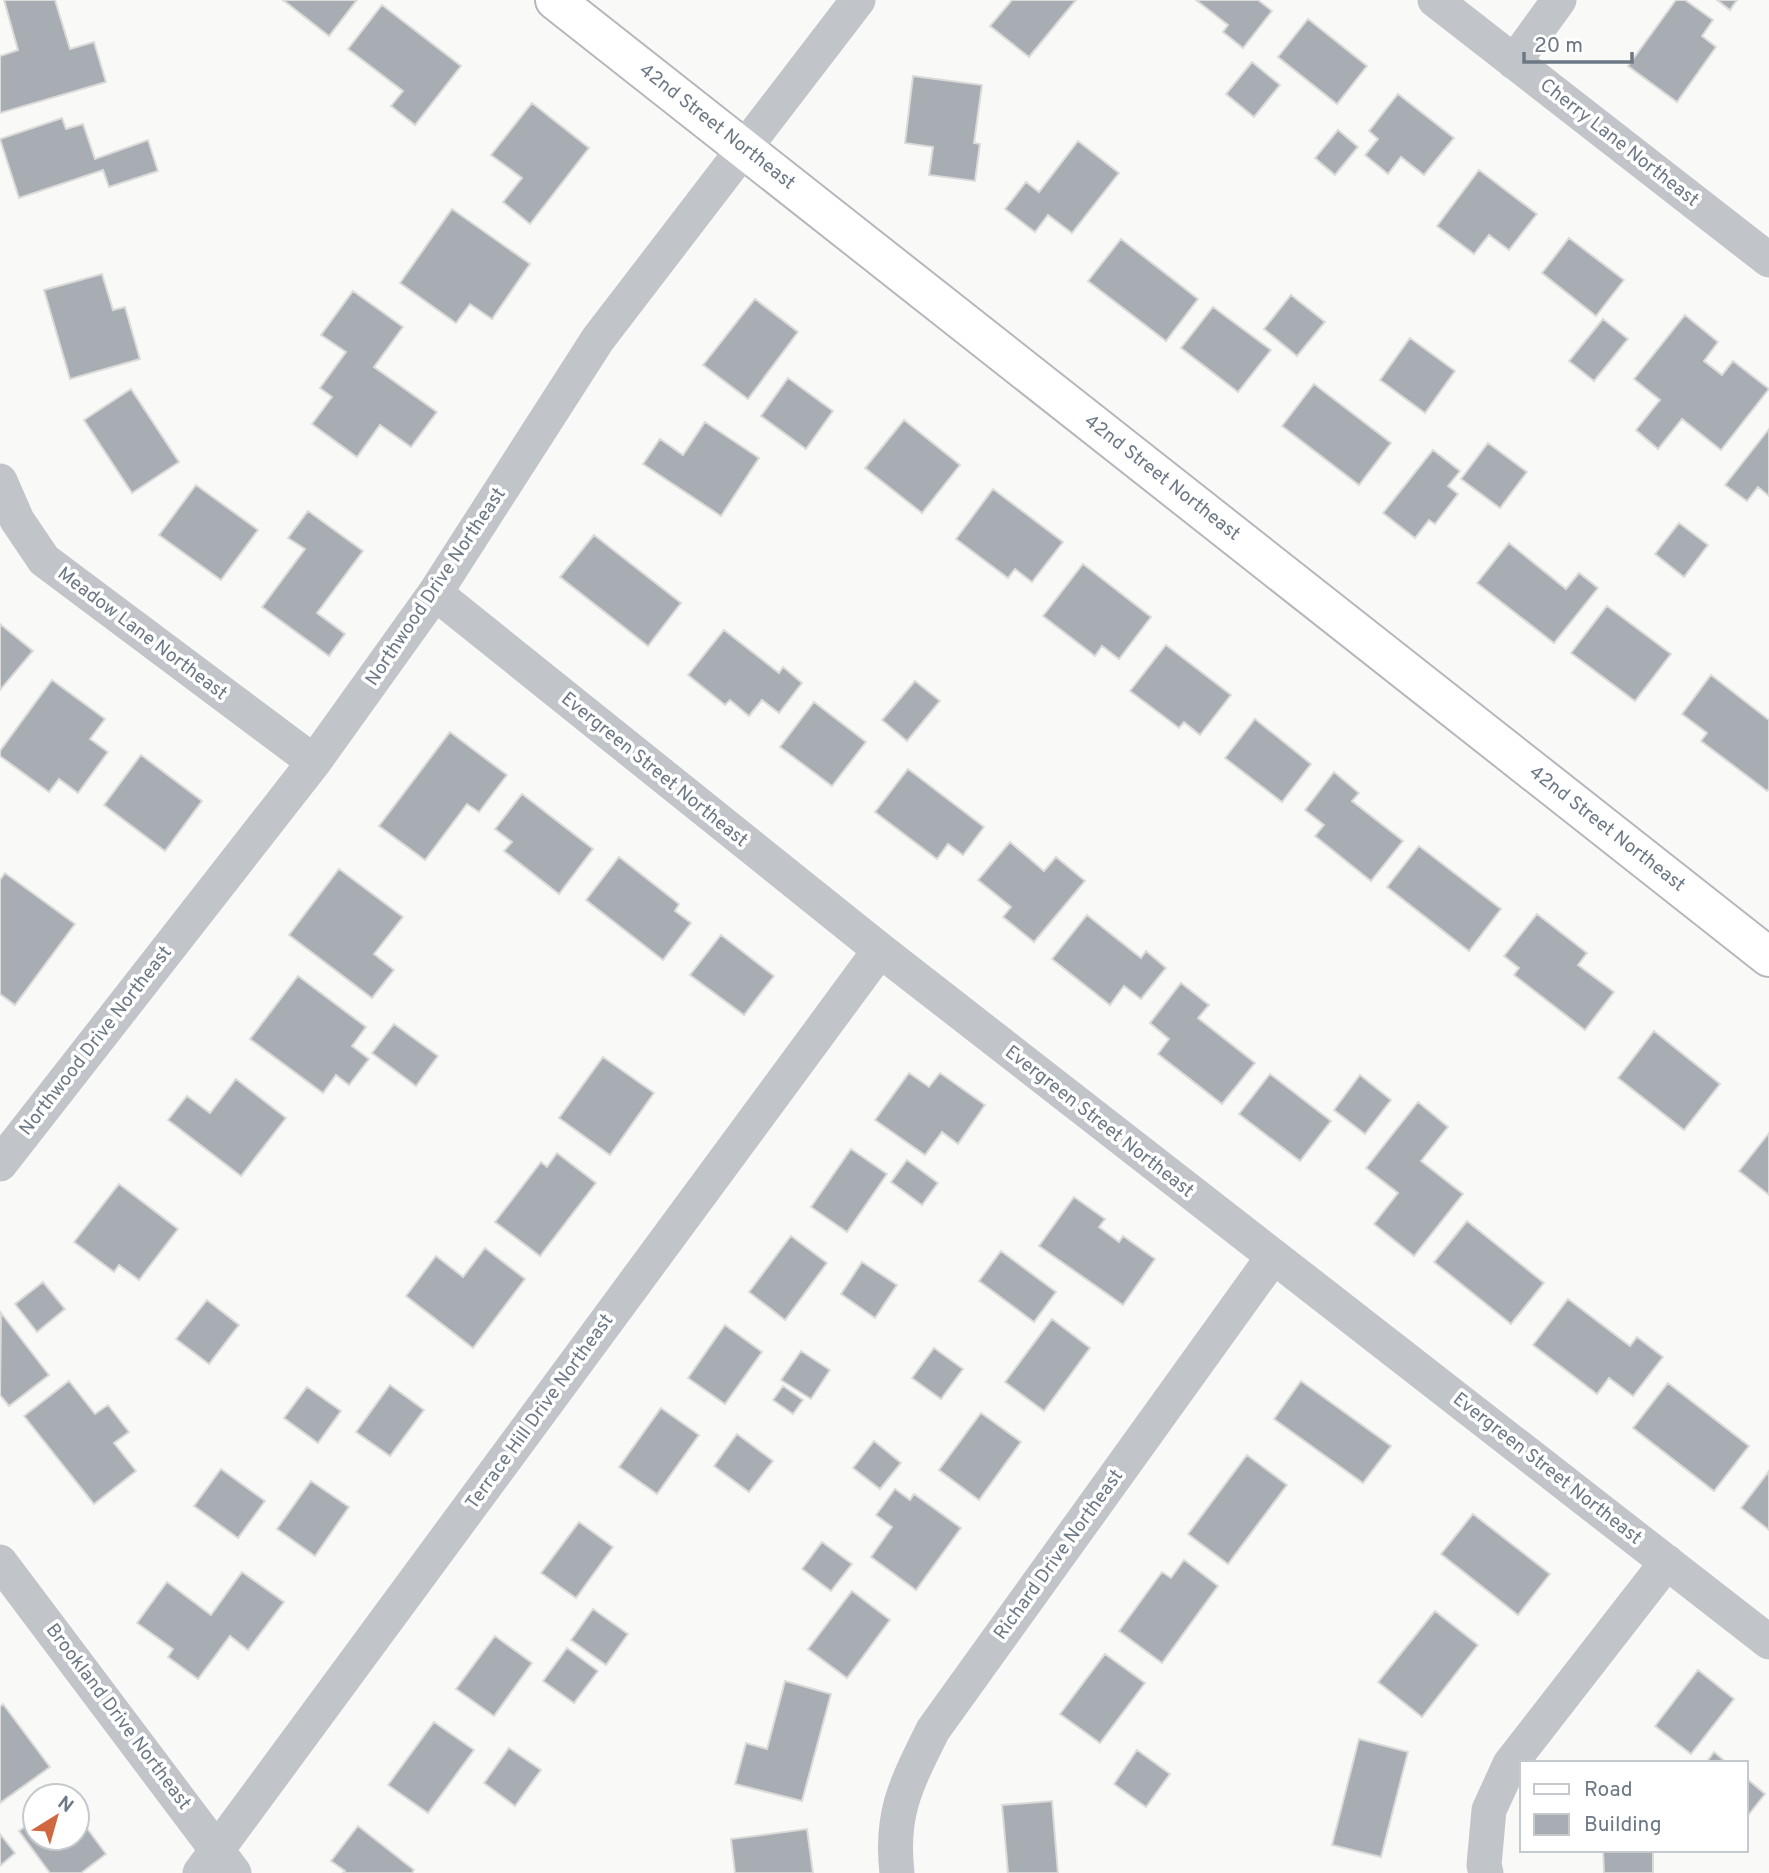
<svg xmlns="http://www.w3.org/2000/svg" width="1769" height="1873" viewBox="0 0 1769 1873" font-family="Overpass,sans-serif">
<style>
.building{fill:#a7adb3;stroke:#dbdbd9;stroke-width:2}
.lines{fill:none;stroke-linecap:round;stroke-linejoin:round}
.secondary-casing{stroke:#b4b8bd;stroke-width:42}
.minor{stroke:#c1c4c8;stroke-width:35}
.secondary{stroke:#fff;stroke-width:38}
.labels{text-anchor:middle;dominant-baseline:central;stroke-width:7;stroke-linejoin:round;paint-order:stroke}
.street-label{font-size:19px;fill:#6c7885;stroke:#fff}
</style>
<rect width="100%" height="100%" fill="#f9f9f7"/>
<path class="building" d="M4,0H55L70,49L94,42L106,82L0,113V56L18,50Z
M283,0H357L329,36Z
M1012,0H1076L1029,57L990,26Z
M1196,0H1258L1272,11L1243,48L1223,32L1228,25Z
M1676,0H1685L1713,20L1702,36L1716,47L1677,102L1628,66Z
M1717,0H1737L1730,10Z
M382,5L461,66L415,125L391,106L403,91L348,49Z
M1308,19L1367,66L1337,104L1278,57Z
M1252,62L1280,85L1254,117L1226,94Z
M913,76L982,85L974,143L980,144L975,181L929,175L933,147L905,143Z
M1398,94L1454,138L1424,175L1401,157L1388,174L1365,155L1378,139L1369,131Z
M532,103L589,148L530,224L503,202L522,178L491,155Z
M62,118L66,129L83,124L95,159L148,140L158,171L109,187L103,170L19,198L0,139Z
M1338,130L1358,147L1335,175L1315,158Z
M1078,141L1119,173L1072,233L1048,215L1035,232L1005,209L1026,182L1039,192Z
M1479,170L1537,214L1509,250L1489,235L1474,254L1437,226Z
M452,209L530,264L492,319L470,304L456,323L400,283Z
M1569,238L1624,280L1596,316L1542,273Z
M1121,239L1198,299L1166,341L1088,281Z
M102,274L113,310L125,307L140,359L70,379L44,290Z
M353,291L403,327L374,367L437,412L411,447L380,425L357,457L312,424L332,397L320,388L346,352L321,335Z
M1291,295L1325,322L1297,356L1264,329Z
M755,299L798,332L748,399L703,365Z
M1213,307L1271,350L1238,392L1181,348Z
M1685,315L1718,342L1704,361L1722,375L1733,361L1769,389L1721,450L1682,419L1658,449L1636,430L1660,400L1634,379Z
M1603,319L1628,339L1594,381L1569,361Z
M1410,338L1455,371L1425,413L1380,380Z
M788,378L833,411L806,449L761,416Z
M1314,384L1391,443L1359,485L1282,426Z
M131,389L179,462L132,493L84,420Z
M904,420L960,465L922,513L865,468Z
M705,422L759,458L721,516L643,464L660,439L683,455Z
M1769,429V496L1758,487L1747,501L1725,485Z
M1488,443L1527,472L1500,508L1461,479Z
M1433,450L1460,471L1448,486L1458,494L1435,524L1429,520L1415,538L1383,513Z
M196,485L258,530L221,580L159,535Z
M993,489L1063,542L1032,582L1015,569L1008,578L956,539Z
M308,511L363,551L317,613L345,634L329,656L262,607L305,549L288,538Z
M1679,523L1708,545L1684,577L1655,554Z
M594,535L681,603L648,646L560,577Z
M1509,543L1566,589L1579,573L1598,588L1554,643L1477,583Z
M1083,564L1151,617L1119,659L1102,646L1095,656L1043,616Z
M1607,606L1671,654L1635,701L1571,653Z
M0,624L33,651L0,690Z
M724,630L779,673L783,667L802,683L779,713L762,700L749,716L730,700L725,705L688,675Z
M1166,645L1231,695L1200,735L1184,722L1179,728L1130,691Z
M1711,675L1769,720V789L1767,791L1701,741L1707,733L1682,714Z
M52,680L105,719L90,739L108,752L78,793L59,779L49,792L0,756V751Z
M915,681L940,701L907,741L882,720Z
M814,702L866,742L832,786L780,747Z
M1255,719L1311,764L1282,802L1225,758Z
M450,732L507,775L479,812L467,804L425,860L379,826Z
M141,755L202,801L165,851L104,805Z
M908,769L984,827L963,855L948,844L937,859L875,812Z
M1334,772L1359,793L1352,801L1403,841L1371,881L1315,836L1324,825L1305,810Z
M522,794L593,849L559,894L504,851L512,842L495,829Z
M1010,842L1044,871L1056,857L1085,881L1034,942L1003,917L1011,907L978,880Z
M1419,846L1501,909L1469,951L1387,887Z
M619,857L679,904L675,911L691,923L663,960L586,900Z
M339,869L403,917L374,954L394,970L372,998L289,935Z
M5,873L75,924L15,1005L0,994V880Z
M1537,914L1587,953L1578,965L1614,992L1585,1030L1514,975L1519,968L1504,956Z
M1087,915L1141,958L1146,951L1166,968L1141,999L1124,986L1110,1005L1052,959Z
M721,935L774,976L744,1015L690,975Z
M298,976L366,1027L352,1046L369,1059L349,1085L336,1075L323,1093L250,1039Z
M1181,983L1209,1005L1198,1018L1255,1063L1222,1104L1158,1054L1169,1039L1150,1023Z
M394,1024L438,1056L416,1086L372,1053Z
M1654,1031L1720,1084L1684,1130L1618,1078Z
M603,1057L654,1093L610,1155L559,1118Z
M909,1073L929,1087L940,1073L985,1105L958,1144L942,1132L925,1155L875,1120Z
M1270,1074L1331,1121L1300,1161L1239,1114Z
M1360,1075L1391,1100L1365,1134L1334,1110Z
M236,1079L286,1118L241,1176L168,1120L187,1096L210,1113Z
M1418,1102L1448,1127L1421,1161L1463,1194L1414,1256L1374,1224L1398,1193L1366,1168Z
M1769,1133V1195L1739,1171Z
M851,1149L887,1174L847,1232L811,1207Z
M557,1153L596,1183L540,1256L495,1222L541,1162L547,1167Z
M907,1160L938,1183L922,1205L891,1182Z
M119,1184L178,1229L139,1280L119,1265L114,1272L74,1242Z
M1074,1197L1105,1219L1099,1227L1119,1242L1123,1236L1155,1259L1123,1305L1039,1246Z
M1467,1221L1544,1283L1511,1324L1434,1262Z
M791,1236L827,1263L785,1320L749,1292Z
M485,1248L525,1279L473,1348L406,1296L436,1256L463,1277Z
M1001,1251L1056,1292L1034,1322L979,1281Z
M862,1262L897,1285L875,1318L841,1294Z
M43,1282L65,1309L37,1332L15,1304Z
M1568,1299L1630,1346L1637,1337L1663,1357L1633,1396L1609,1378L1597,1394L1533,1345Z
M207,1300L239,1325L209,1364L176,1339Z
M1,1313L49,1375L9,1406L0,1395Z
M1052,1319L1090,1348L1044,1411L1005,1382Z
M725,1325L762,1352L725,1404L688,1378Z
M934,1348L963,1369L941,1399L912,1378Z
M801,1351L830,1370L811,1399L781,1380Z
M69,1381L95,1414L108,1405L129,1432L114,1443L136,1471L94,1504L24,1416Z
M1301,1381L1391,1446L1363,1483L1274,1419Z
M1668,1383L1749,1446L1714,1491L1633,1428Z
M390,1385L424,1410L390,1456L356,1432Z
M783,1386L803,1400L793,1414L773,1400Z
M307,1387L341,1411L318,1443L284,1418Z
M661,1408L699,1435L657,1494L619,1467Z
M981,1413L1021,1442L979,1500L939,1470Z
M737,1434L773,1461L749,1492L714,1466Z
M874,1441L901,1463L880,1489L853,1468Z
M1247,1455L1287,1485L1228,1564L1188,1534Z
M221,1469L265,1501L238,1538L194,1506Z
M1769,1471V1530L1741,1508Z
M311,1481L349,1507L315,1556L277,1529Z
M895,1489L910,1500L914,1494L961,1528L916,1590L871,1557L892,1527L876,1515Z
M1473,1514L1550,1574L1518,1615L1441,1554Z
M579,1522L613,1547L576,1598L541,1573Z
M822,1542L852,1564L831,1591L802,1569Z
M1184,1560L1218,1586L1162,1663L1119,1631L1162,1572L1171,1578Z
M242,1572L284,1602L248,1650L230,1636L198,1679L168,1657L173,1649L137,1623L167,1582L211,1615Z
M852,1591L890,1620L847,1678L808,1649Z
M593,1609L628,1634L606,1665L571,1640Z
M1435,1611L1478,1645L1422,1717L1378,1682Z
M495,1636L532,1663L494,1716L456,1689Z
M567,1648L598,1671L574,1703L543,1681Z
M1105,1654L1145,1683L1100,1743L1060,1714Z
M1698,1670L1734,1699L1691,1754L1655,1726Z
M785,1681L831,1694L802,1801L735,1784L746,1743L767,1749Z
M3,1704L50,1767L0,1803V1707Z
M434,1722L474,1750L428,1813L388,1785Z
M1359,1739L1408,1752L1381,1857L1332,1845Z
M509,1748L541,1770L515,1806L484,1783Z
M1137,1750L1170,1774L1146,1807L1114,1784Z
M1714,1752L1727,1763H1706Z
M1746,1778L1765,1794L1746,1818Z
M1052,1801L1058,1873H1008L1002,1805Z
M77,1815L106,1854L81,1873H50L19,1831L35,1820V1838H77Z
M358,1826L414,1870L412,1873H343L345,1871L331,1861Z
M807,1829L813,1873H735L731,1839Z
M0,1834L15,1853L0,1866Z
M1603,1850H1653V1873H1604Z"/>
<g class="lines">
<g class="secondary-casing">
<path id="secondary" d="M555,0L1769,957"/>
</g>
<path class="minor" d="M1435,0L1769,260
M1514,62L1559,0
M0,481L17,520L44,560L314,762
M435,593L880,950L1769,1642
M0,1164L314,762L435,593L598,339L858,0
M0,1562L234,1873
M200,1873L880,950
M897,1873C890,1812 907,1783 933,1730L1273,1257
M1486,1873L1484,1865L1489,1810L1510,1764L1667,1562"/>
<use href="#secondary" class="secondary"/>
</g>
<g class="labels">
<g class="street-label">
<text transform="translate(717 127) rotate(38)">42nd Street Northeast</text>
<text transform="translate(1619 143) rotate(38)">Cherry Lane Northeast</text>
<text transform="translate(1162 478) rotate(38)">42nd Street Northeast</text>
<text transform="translate(436 587) rotate(-56)">Northwood Drive Northeast</text>
<text transform="translate(142 634) rotate(37)">Meadow Lane Northeast</text>
<text transform="translate(654 770) rotate(39)">Evergreen Street Northeast</text>
<text transform="translate(1607 829) rotate(38)">42nd Street Northeast</text>
<text transform="translate(96 1041) rotate(-52)">Northwood Drive Northeast</text>
<text transform="translate(1099 1122) rotate(38)">Evergreen Street Northeast</text>
<text transform="translate(540 1412) rotate(-54)">Terrace Hill Drive Northeast</text>
<text transform="translate(1547 1469) rotate(38)">Evergreen Street Northeast</text>
<text transform="translate(1059 1555) rotate(-54)">Richard Drive Northeast</text>
<text transform="translate(118 1717) rotate(53)">Brookland Drive Northeast</text>
</g>
</g>
<rect x="1520" y="1761" width="228" height="91" fill="#ffffff" stroke="#c4c9ce" stroke-width="2"/>
<rect x="1534" y="1784" width="35" height="10" fill="#ffffff" stroke="#c4c9ce" stroke-width="2"/>
<text x="1584" y="1796" font-size="21" fill="#6c7885">Road</text>
<rect x="1534" y="1814" width="35" height="21" fill="#a7adb3" stroke="#c4c9ce" stroke-width="2"/>
<text x="1584" y="1831" font-size="21" fill="#6c7885">Building</text>
<g transform="translate(56 1817) rotate(37)"><circle r="33" fill="#ffffff" stroke="#c4c9ce" stroke-width="2"/>
<path d="M0-5L12 26L0 18L-12 26Z" fill="#d06740"/>
<text y="-10" font-size="19" font-weight="bold" text-anchor="middle" fill="#6c7885">N</text>
</g>
<path d="M1524 52v10h108v-10" fill="none" stroke="#6c7885" stroke-width="3.5"/>
<text x="1534" y="52" font-size="21" fill="#6c7885" stroke="#ffffff" stroke-width="5" paint-order="stroke">20 m</text>
</svg>
